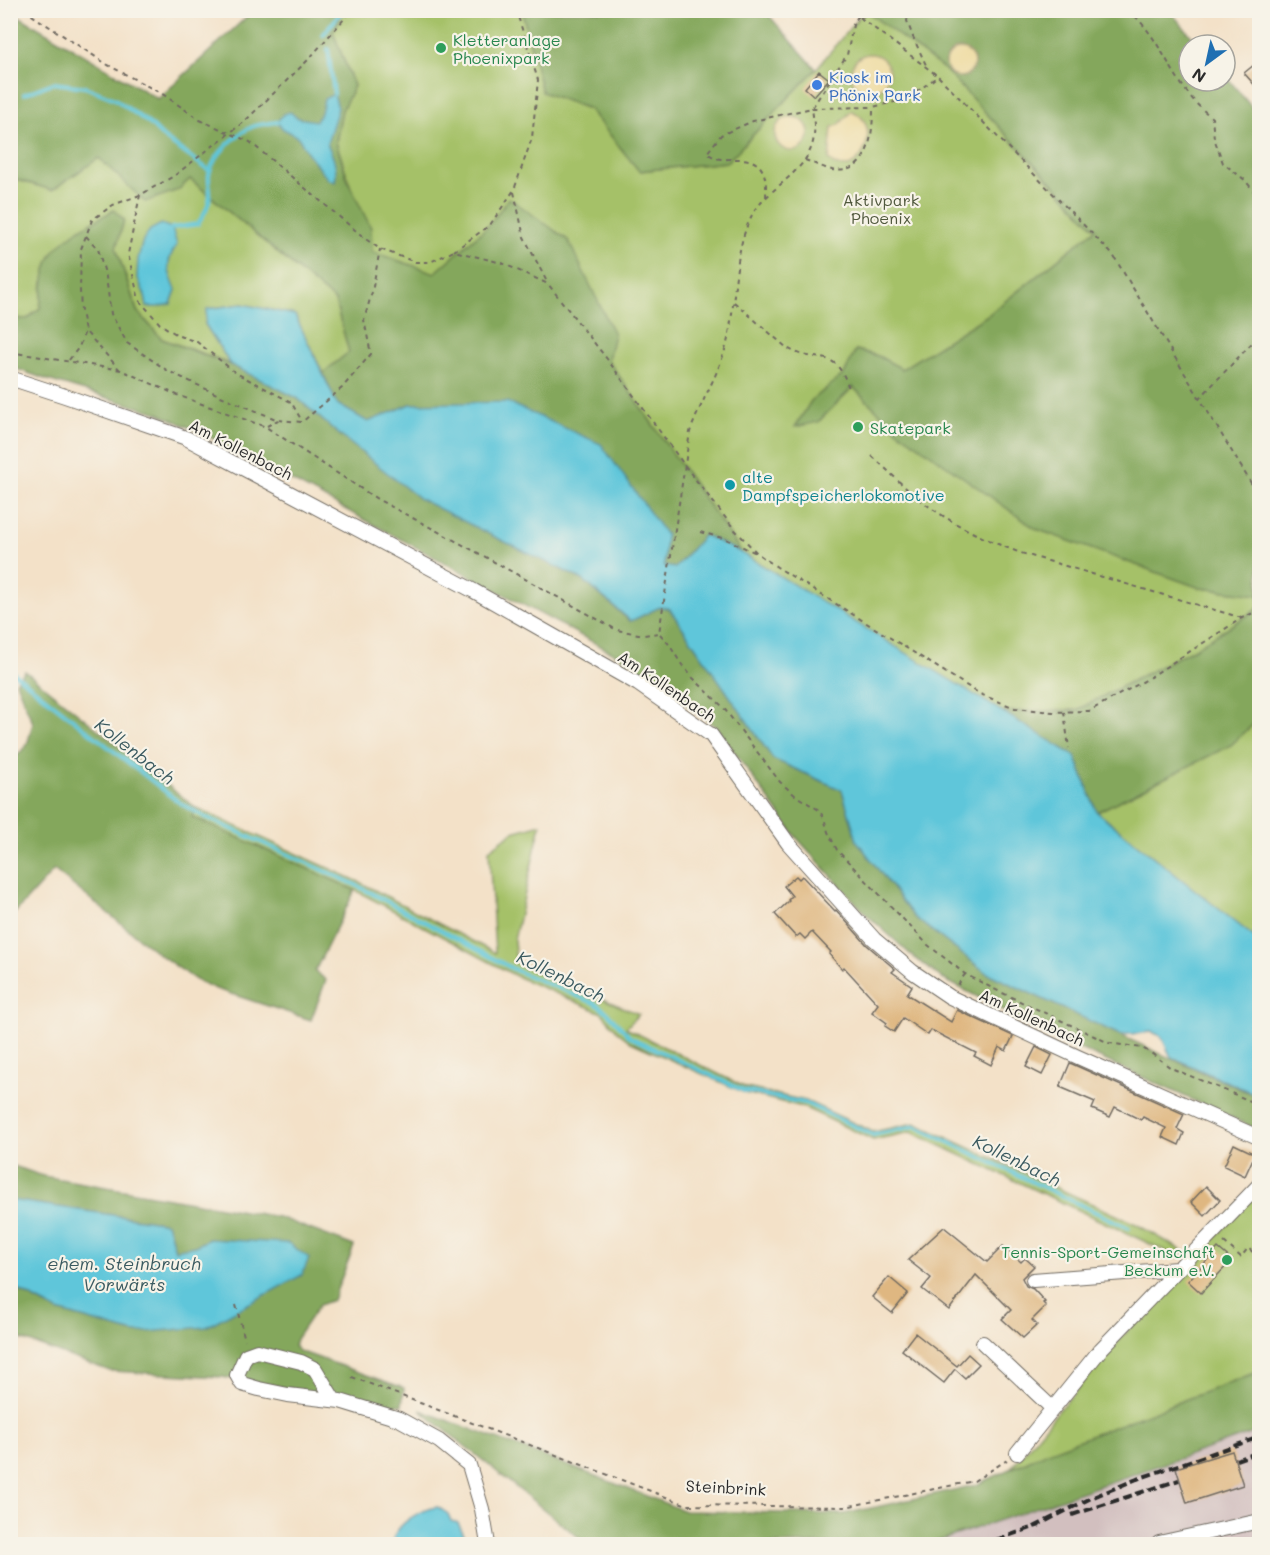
<svg xmlns="http://www.w3.org/2000/svg" width="1270" height="1555" viewBox="0 0 1270 1555" font-family="Mali,sans-serif">
<style>
.industrial{fill:#d2bfbf}
.green{fill:#a5c168;stroke:#68764a;stroke-width:1.5}
.forest{fill:#84a75c;stroke:#586944;stroke-width:1.5}
.sand{fill:#eeda9e;stroke:#8c8264;stroke-width:1.5}
.water{fill:#5ec6da;stroke:#447882;stroke-width:1.5}
.lines{fill:none;stroke-linecap:round;stroke-linejoin:round}
.stream{stroke:#5ec6da;stroke-width:4}
.building{fill:#dfb781}
.minor-casing{stroke:#716b62;stroke-width:16}
.path{stroke:#716b62;stroke-width:2;stroke-dasharray:4.5 4.5;stroke-linecap:butt}
.minor{stroke:#fff;stroke-width:14}
.rail{stroke:#2b2b2b;stroke-width:4;stroke-dasharray:9 4.5;stroke-linecap:butt}
.leisure-dot{fill:#2e9e5b;stroke:#f7f3e8;stroke-width:2}
.shop-dot{fill:#3f7fe0;stroke:#f7f3e8;stroke-width:2}
.culture-dot{fill:#0f9aa8;stroke:#f7f3e8;stroke-width:2}
.labels{text-anchor:middle;dominant-baseline:central;stroke-width:4.5;stroke-linejoin:round;paint-order:stroke}
.leisure-label{font-size:16px;fill:#27864d;stroke:#f7f3e8;text-anchor:start}
.shop-label{font-size:16px;fill:#366cbe;stroke:#f7f3e8;text-anchor:start}
.park-label{font-size:16px;fill:#50583d;stroke:#f7f3e8}
.street-label{font-size:16px;fill:#2b2b2b;stroke:#f7f3e8}
.culture-label{font-size:16px;fill:#0d838f;stroke:#f7f3e8;text-anchor:start}
.water-label{font-size:18px;font-style:italic;fill:#3a5a60;stroke:#f7f3e8}
</style>
<rect width="100%" height="100%" fill="#f7f3e8"/>
<filter id="ink" filterUnits="userSpaceOnUse"><feTurbulence type="fractalNoise" baseFrequency=".0167" numOctaves="2"/><feDisplacementMap in="SourceGraphic" scale="12" xChannelSelector="R" yChannelSelector="G"/><feConvolveMatrix kernelMatrix="1 2 1 2 8 2 1 2 1" color-interpolation-filters="sRGB"/></filter>
<filter id="wash" filterUnits="userSpaceOnUse"><feTurbulence type="fractalNoise" baseFrequency=".008" numOctaves="4" result="noise"/><feDisplacementMap in="SourceGraphic" scale="24" xChannelSelector="R" yChannelSelector="G"/><feGaussianBlur stdDeviation="1.35" result="paint"/><feColorMatrix in="noise" values="0 0 0 0 0 0 0 0 0 0 0 0 0 0 0 0 0 1.4 0 .05"/><feComposite in="paint" operator="in"/></filter>
<g filter="url(#wash)">
<rect width="100%" height="100%" fill="#f3e1c8"/>
<path class="industrial" d="M1259,1431V1544H930Z"/>
<path class="green" d="M344,11H522L542,92L589,109L640,171L727,162L816,69L864,11H866L945,70L1096,229L988,315L902,369L878,356L856,350L844,374L811,401L818,422L853,387L898,431L1200,588L1259,595V608L1197,647L1077,710L1000,712L742,553L607,359L490,225L435,273L372,252L336,142L342,110L354,86L333,32Z
M99,158L178,190L190,179L335,301L349,352L323,373L295,315L242,304L207,309L205,324L231,365L216,358L162,339L137,311L116,248L124,220L43,282L40,308L27,319L11,318L10,178L52,190Z
M1259,719V941L1097,812L1231,745Z
M196,808L359,882L495,953L489,850L513,832L541,824L514,940L516,963L639,1014L626,1028L746,1088L806,1101L873,1132L915,1123L1136,1224L1183,1251L1178,1257L911,1132L873,1140L803,1107L745,1093L631,1042L618,1032L602,1013L518,977L355,890L192,817Z
M1259,1191V1371L1011,1468L1060,1409L1128,1330Z"/>
<path class="forest" d="M10,11L158,99L253,11H344L333,32L354,86L342,110L336,142L349,184L371,228L372,252L435,273L488,226L509,198L568,240L614,334L608,360L742,553L704,535L675,568L664,566L411,404L368,422L337,404L323,373L349,352L335,301L190,179L178,190L145,202L99,158L52,190L11,178Z
M522,11H765L816,69L727,162L639,171L589,109L542,92Z
M866,11H1170L1199,45H1189V81H1225V75L1259,116V595L1200,588L1036,529L898,431L853,387L818,422L795,427L811,401L844,374L856,350L878,356L902,369L988,315L1096,229L945,70Z
M114,210L124,220L116,248L137,311L162,339L231,365L297,398L341,436L495,537L583,580L630,621L660,607L669,608L773,759L842,790L857,841L914,917L987,973L1163,1055L1259,1097V1130L1069,1044L943,979L911,955L866,914L796,837L716,727L632,663L210,437L158,413L48,380L11,367V318L27,319L40,308C42,293 44,266 53,253C68,233 93,222 114,210Z
M1259,608V719L1231,745L1097,812L1075,756L1000,712L1077,710L1197,647Z
M25,671L196,808L192,817L355,890L315,971L326,980L311,1020L216,989L196,980L160,955L54,870L11,917V762L27,745L33,723L16,682Z
M11,1165L43,1176L278,1217L354,1246L333,1300L319,1305L296,1339L294,1346L299,1351L404,1388L402,1405H361L276,1386L222,1377L110,1371L18,1338L11,1332L10,1286L58,1311L134,1333L209,1239L195,1246L175,1250L167,1223L11,1200Z
M1260,1371L1259,1431L930,1544H587L420,1410L593,1475L685,1511L844,1514L976,1485L1045,1453Z"/>
<path class="sand" d="M946 63a14 14 0 1 1 28 0a14 14 0 1 1-28 0Z
M851 73a19 19 0 1 1 38 0a19 19 0 1 1-38 0Z
M852,111C887,125 856,187 829,160L832,127C842,126 844,117 852,111Z
M775 134a17 17 0 1 1 34 0a17 17 0 1 1-34 0Z"/>
<path class="water" d="M334,94L338,108L327,143C333,157 338,166 335,182L328,179L309,155L298,137L283,129L277,122L283,114L290,112L298,118L316,121L321,113L324,99Z
M161,224L172,228L177,245C164,263 168,272 176,290L171,304L158,307H147L145,296L137,276L138,259L143,240L150,230Z
M242,304L295,315L337,404L368,422L411,404L507,402L601,444L666,535L664,566L675,568L704,535L742,553L1075,756L1097,812L1259,941V1096L1171,1057L1161,1036L1152,1032L1120,1035L987,973L914,917L857,841L842,790L773,759L669,608L660,607L631,621L583,580L495,537L420,499L341,436L297,398L231,365L205,324L207,309Z
M11,1200L167,1223L175,1250L195,1246L209,1239L288,1243L309,1258L302,1275L206,1327L195,1328L134,1333L58,1311L11,1286Z
M438,1507L448,1514L451,1521L458,1523L465,1537L462,1544H392C393,1540 394,1534 397,1531C406,1518 424,1509 438,1507Z"/>
<g class="lines">
<path class="stream" d="M323,35L343,10
M328,49L334,94
M24,94L53,83L85,87L115,99L151,125L164,138L210,171
M172,228L198,224C204,214 210,205 210,193C210,187 208,180 209,174C213,155 237,133 254,126C261,124 270,123 277,122
M10,670L180,803L205,817L356,885L517,971L596,1004L606,1011L630,1037L744,1091L805,1103L873,1135L915,1126L1129,1228"/>
</g>
<g id="blocks">
<path class="building" d="M1260,60V91L1244,73Z
M819,71L829,79L814,96L805,88Z
M796,876L799,879L802,876L835,911L836,910L867,945L895,969L892,972L912,986L907,994L951,1022L957,1010L1013,1036L1006,1051L999,1047L991,1065L974,1056L976,1053L931,1030L928,1035L903,1018L894,1032L885,1026L887,1023L872,1012L878,1004L844,967L842,969L829,954L831,952L812,932L805,939L800,934L796,937L775,914L789,901L788,900L792,896L784,886Z
M1036,1047L1052,1055L1042,1075L1026,1067Z
M1070,1063L1184,1114L1177,1129L1184,1133L1179,1145L1162,1137L1166,1128L1143,1117L1141,1120L1115,1107L1110,1117L1092,1109L1095,1102L1060,1087Z
M1234,1144L1255,1154L1245,1176L1224,1166Z
M1206,1186L1220,1200L1205,1216L1191,1202Z
M944,1227L987,1262L1003,1246L1021,1262L1025,1258L1034,1266L1022,1278L1026,1286L1033,1289L1045,1302L1043,1303L1046,1306L1032,1320L1037,1325L1023,1338L1002,1319L1011,1310L976,1275L949,1310L922,1289L931,1278L908,1260Z
M1218,1248L1232,1260L1201,1293L1188,1281Z
M889,1277L908,1293L892,1313L872,1297Z
M915,1333L957,1366L968,1354L979,1364L965,1378L955,1369L944,1383L902,1350Z
M1232,1451L1243,1485L1187,1503L1176,1468Z"/>
</g>
</g>
<g filter="url(#ink)">
<use href="#blocks" fill-opacity="0" stroke="#716b62" stroke-width="1.5"/>
<g class="lines">
<g class="minor-casing">
<path id="minor" d="M10,378L65,396L186,438L474,591L638,684L711,735L788,843L874,939L913,972L950,997L1078,1057L1260,1138
M1033,1280L1177,1269
M983,1343L1052,1408
M334,1400L315,1369L301,1362L257,1351L246,1355L237,1375L242,1384L259,1389L288,1395L340,1401L399,1419L439,1441L469,1465L482,1509L488,1544
M1017,1453L1101,1349L1260,1184
M1159,1544V1543L1260,1521"/>
</g>
<path class="path" d="M24,10L108,65L164,95L200,120L250,142L367,240L380,249L415,262H430L454,251L502,263L548,284L607,359L685,466L735,530L758,554L777,567L980,694L1015,708L1053,712L1089,711L1144,681L1242,618L1260,610
M855,10L858,16L938,76
M909,10L907,21L913,37L926,65
M1128,10C1158,34 1170,74 1195,102C1200,108 1207,113 1212,118L1214,138L1223,163L1245,180L1260,199
M860,17L889,10
M805,160C814,163 823,168 832,170C870,176 873,133 873,107
M514,192L524,237L548,284
M140,195L128,254L139,300L160,324L179,336L197,342L236,373L291,402L302,421
M766,197C767,173 763,158 735,159C729,159 722,160 716,158C713,157 710,155 707,153L721,135L753,121L812,108L834,74L847,55L853,25L858,16
M86,236L98,249L106,277L111,314L127,343L168,371L223,397L278,420L302,422L342,388L371,354L364,320L372,292L380,249
M454,251L490,225L514,190L532,138L538,80L516,10
M734,302L787,348C820,367 834,343 850,391
M10,352L121,370L177,395L266,427L377,499L480,554L617,630L644,635L659,633L690,432C701,401 719,374 727,343C737,301 732,256 751,217C767,186 810,173 814,136C815,127 813,117 812,108L873,107L907,99L938,76L1113,255L1260,498
M69,360L79,347L85,331
M120,370L85,331L81,312L80,290L81,249L92,220L113,205L140,195L174,176L244,122L308,60L352,10
M1199,399L1252,343L1260,337
M267,426L278,420
M872,456C889,471 908,492 927,505C956,526 988,541 1021,553L1242,618
M700,532L726,539L756,553
M660,634L668,643L682,665L693,678L723,707L780,782L796,796L819,810L824,818L828,832L837,850L928,945L965,974L994,989L1109,1043L1142,1048L1151,1053L1171,1068L1260,1105
M1064,712L1069,748
M958,985L965,974
M1224,1242L1241,1257L1248,1248L1260,1258
M236,1305L245,1340
M352,1377L687,1505L845,1507L974,1481L1007,1460"/>
<use href="#minor" class="minor"/>
<path class="rail" d="M1236,1460L1260,1452
M1072,1515L1179,1480
M1034,1527L1091,1498L1137,1479L1260,1437
M984,1544L1040,1525"/>
</g>
</g>
<g class="leisure-dot">
<circle cx="441" cy="48" r="6"/>
<circle cx="858" cy="427" r="6"/>
<circle cx="1227" cy="1260" r="6"/>
</g>
<circle class="shop-dot" cx="817" cy="85" r="6"/>
<circle class="culture-dot" cx="730" cy="485" r="6"/>
<g class="labels">
<g class="leisure-label">
<text x="453" y="39">Kletteranlage<tspan x="453" dy="18">Phoenixpark</tspan></text>
<text x="870" y="427">Skatepark</text>
<text x="1215" y="1251" text-anchor="end">Tennis-Sport-Gemeinschaft<tspan x="1215" dy="18">Beckum e.V.</tspan></text>
</g>
<g class="shop-label">
<text x="829" y="76">Kiosk im<tspan x="829" dy="18">Phönix Park</tspan></text>
</g>
<g class="park-label">
<text x="881" y="199">Aktivpark<tspan x="881" dy="18">Phoenix</tspan></text>
</g>
<g class="street-label">
<text transform="translate(241 449) rotate(27)">Am Kollenbach</text>
<text transform="translate(667 686) rotate(34)">Am Kollenbach</text>
<text transform="translate(1032 1017) rotate(25)">Am Kollenbach</text>
<text transform="translate(726 1487) rotate(3)">Steinbrink</text>
</g>
<g class="culture-label">
<text x="742" y="476">alte<tspan x="742" dy="18">Dampfspeicherlokomotive</tspan></text>
</g>
<g class="water-label">
<text transform="translate(135 751) rotate(38)">Kollenbach</text>
<text transform="translate(561 976) rotate(26)">Kollenbach</text>
<text transform="translate(1017 1160) rotate(26)">Kollenbach</text>
<text x="124" y="1263">ehem. Steinbruch<tspan x="124" dy="21">Vorwärts</tspan></text>
</g>
</g>
<rect width="1270" height="1555" fill="none" stroke="#f7f3e8" stroke-width="36"/>
<g transform="translate(1207 63) rotate(213)"><circle r="28" fill="#f7f3e8" stroke="#a5a39c" stroke-width="1.5"/>
<path d="M0-4.5L10 22L0 15L-10 22Z" fill="#1f6fb2"/>
<text y="-9" font-size="16" font-weight="bold" text-anchor="middle" fill="#2b2b2b">N</text>
</g>
</svg>
